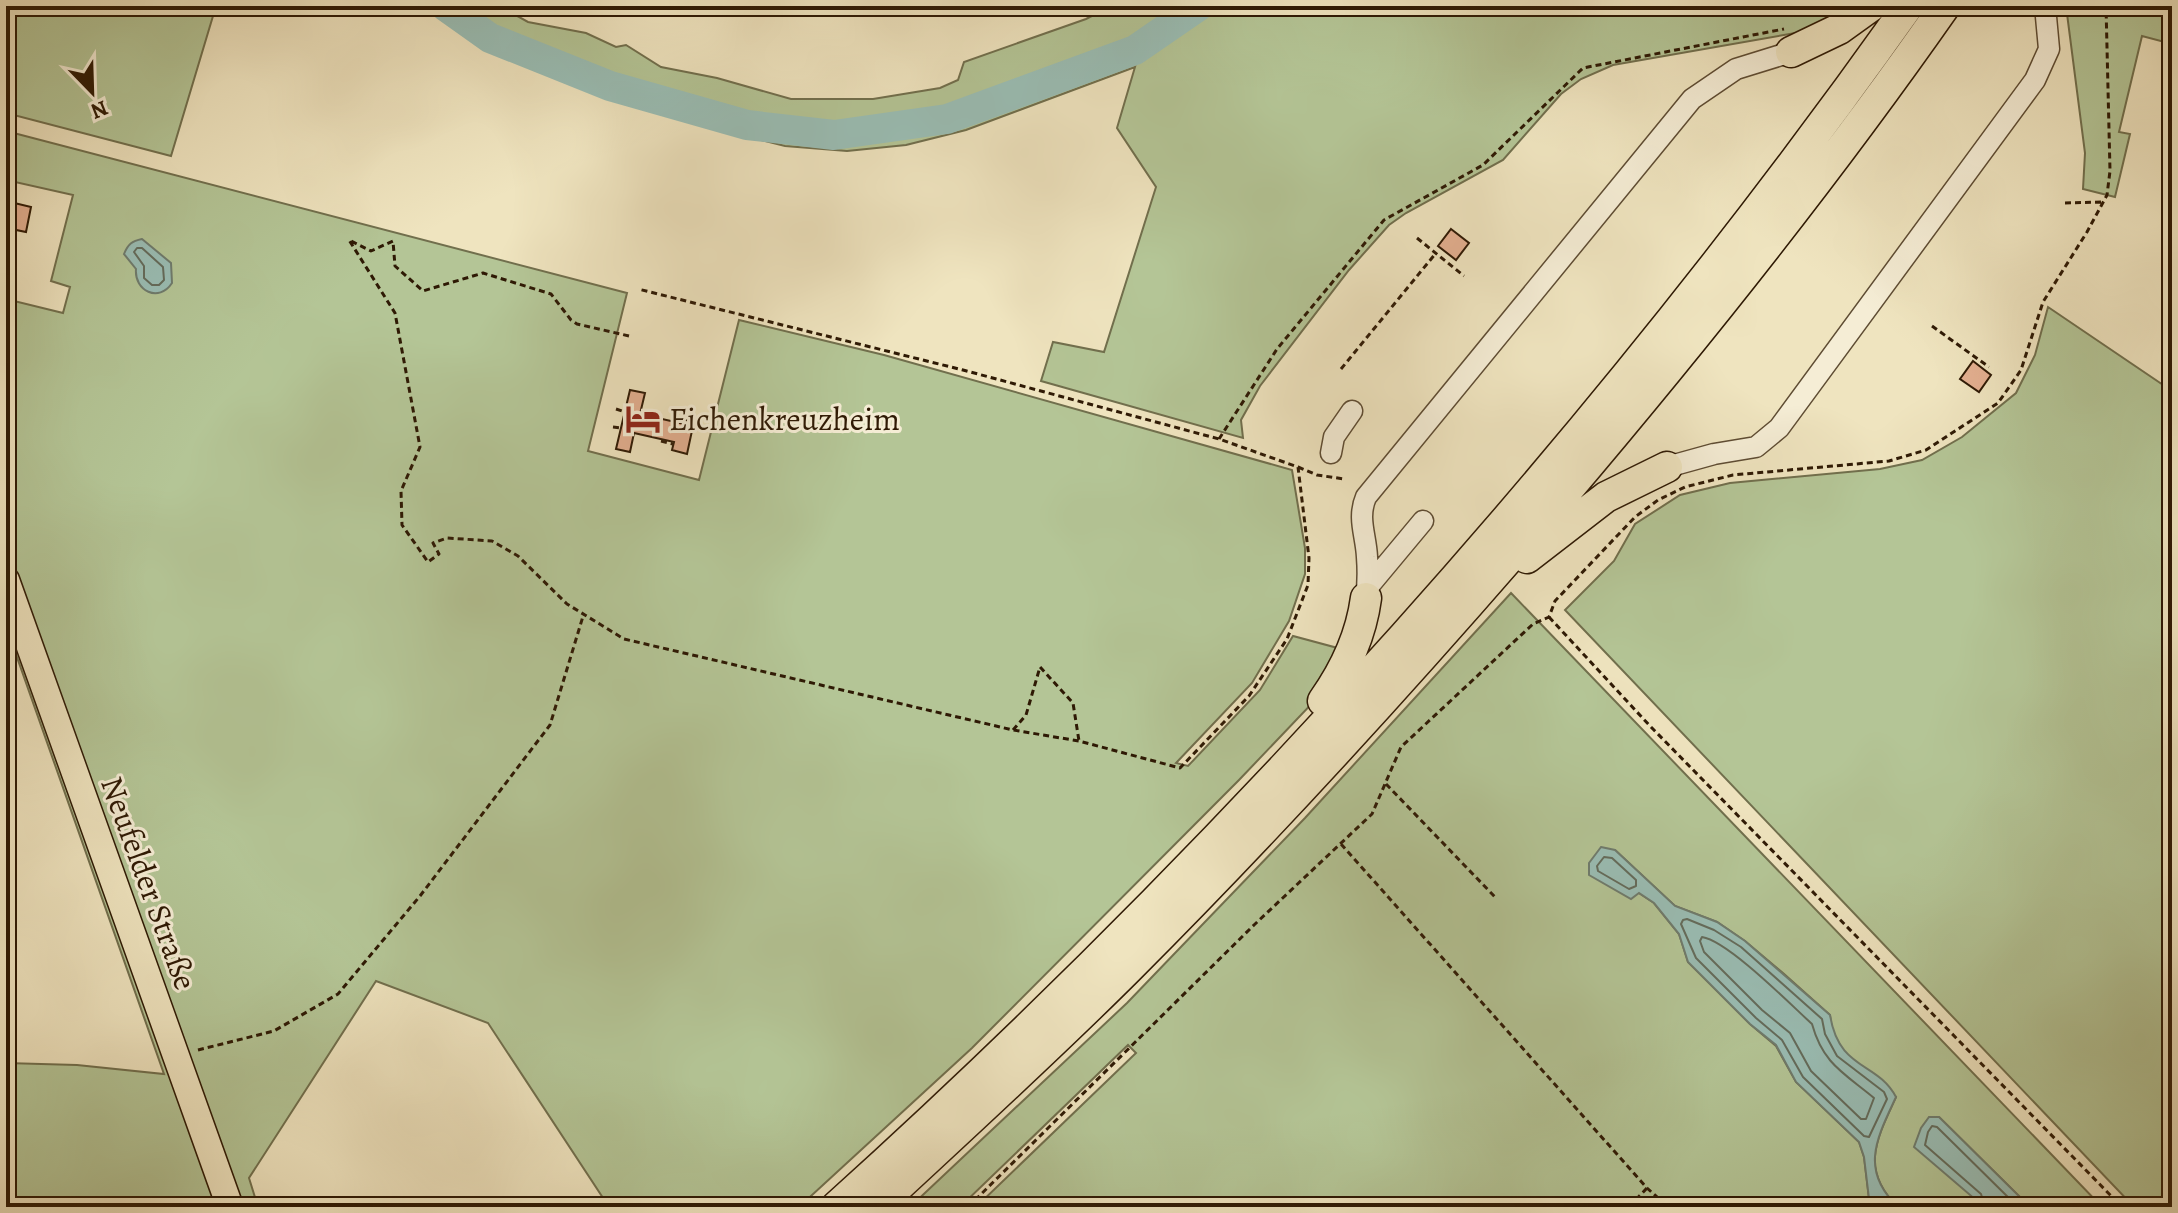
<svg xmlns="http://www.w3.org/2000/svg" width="2178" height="1213" viewBox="0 0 2178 1213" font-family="Alegreya,serif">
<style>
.green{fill:#b4c596;stroke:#716f4d;stroke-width:2}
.water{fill:#9abeb5;stroke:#6f7c6e;stroke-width:2}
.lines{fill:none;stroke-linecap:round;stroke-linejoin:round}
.shore{stroke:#646c5c;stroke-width:2}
.river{stroke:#9abeb5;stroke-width:30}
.building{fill:#e4b091;stroke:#2e1904;stroke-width:2}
.minor-casing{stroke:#5e4c33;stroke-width:23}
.major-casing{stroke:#2e1904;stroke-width:29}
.highway-casing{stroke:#2e1904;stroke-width:33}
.path{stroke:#2e1904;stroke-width:3;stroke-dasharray:6 4;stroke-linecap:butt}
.minor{stroke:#f5edd5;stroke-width:20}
.major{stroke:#efe4bf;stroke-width:26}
.highway{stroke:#efe4bf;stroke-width:30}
.labels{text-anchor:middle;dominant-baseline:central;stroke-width:6;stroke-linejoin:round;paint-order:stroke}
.poi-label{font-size:32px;fill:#2e1904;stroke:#f5edd5;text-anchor:start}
.street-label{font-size:32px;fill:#2e1904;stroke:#f5edd5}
</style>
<rect width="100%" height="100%" fill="#efe4bf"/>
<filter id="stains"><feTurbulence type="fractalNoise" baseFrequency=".0025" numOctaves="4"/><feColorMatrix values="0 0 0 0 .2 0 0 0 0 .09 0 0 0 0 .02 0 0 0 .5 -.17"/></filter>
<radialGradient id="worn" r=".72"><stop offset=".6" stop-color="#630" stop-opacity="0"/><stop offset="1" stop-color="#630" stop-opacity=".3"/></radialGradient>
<path class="green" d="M6,6H216L171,156L6,113Z
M427,6H499L528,22L586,33L616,47L626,45L661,67L717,78L791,99H873L940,88L958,80L964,62L1086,19L1111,6H1859L1801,32L1613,65L1581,79L1561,94L1503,160L1406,213L1389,225L1349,270L1260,386L1241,420L1243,438L1041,381L1053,342L1104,352L1156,187L1117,128L1135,67L966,130L906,145L847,151L785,146L724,131L565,80L492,51Z
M2066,6H2172V44L2142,36L2119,132L2130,134L2115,197L2083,189L2085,153Z
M6,131L627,293L588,451L699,480L739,320L884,355L1292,470L1305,548V574L1289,621L1252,683L1176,763L1188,766L1260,690L1293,636L1345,650L1321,694L1239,780L972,1048L799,1207H609L488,1023L376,981L249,1178L258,1207H240L229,1187L6,563V299L63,313L70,287L51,281L73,195L6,180Z
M2048,307L2172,391V1207H2134L1565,610L1614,561L1635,524L1680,495L1730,483L1880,469L1922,460L1962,437L2016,393L2035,355Z
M1511,593L2102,1207H2030L1939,1117L1978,1207H1898C1859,1170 1877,1138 1896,1097L1843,1051L1832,1030L1830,1015L1783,973L1745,941L1717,922L1675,906L1615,850L1639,893L1654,903L1679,934L1688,962L1750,1024L1776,1046L1796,1082L1859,1142L1864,1157L1870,1207H976L1136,1053L1128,1045L960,1207H910L1127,1003L1305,818Z
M6,602L222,1207H6V1063L77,1065L164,1074L6,626Z"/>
<path class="water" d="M142,239L171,263L172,283C159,303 134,291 136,269L124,254C128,244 132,241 142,239Z
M1601,847L1615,850L1675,906L1717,922L1745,941L1830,1015C1839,1071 1877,1061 1896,1097C1877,1138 1859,1170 1898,1207H1870L1864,1157L1859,1142L1796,1082L1776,1045L1750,1024L1688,962L1679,934L1654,903L1639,893L1631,899L1589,875V863Z
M1929,1117H1939L2030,1207H1978L1976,1200L1914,1147L1921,1128Z"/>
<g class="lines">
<path class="shore" d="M142,248L163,267L164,280L159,285H152L144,278V266L134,252L137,248Z
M1604,857L1612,858L1636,880V886L1629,889L1598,871L1597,866Z
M1687,919L1714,930L1741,947L1822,1019L1825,1034L1837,1056L1884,1092L1887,1099L1869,1137L1864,1136L1803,1077L1782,1040L1756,1018L1696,958L1681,924L1683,920Z
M1702,937C1728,941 1790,1004 1812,1024C1823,1064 1844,1073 1874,1098L1866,1119H1861L1811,1071L1790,1033L1762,1010L1704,952L1700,941Z
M1985,1207L1981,1194L1925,1145L1928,1132L1932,1126L1937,1127L2018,1207"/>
<path class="river" d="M445,6L490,38L610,86L747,125L834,135L947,119L1135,50L1199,6"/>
</g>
<path class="building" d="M6,201L31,207L26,232L16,230L6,253Z
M1451,229L1469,243L1456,260L1438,246Z
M1973,361L1991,375L1979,392L1960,379Z
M630,390L645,393L640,414L693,426L687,454L672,450L674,442L634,433L630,452L616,449Z"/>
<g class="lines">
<g class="minor-casing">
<path id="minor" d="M1331,453L1334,437L1352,411
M1667,467L1714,454L1756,447L1779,428L2035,80L2049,49L2045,6
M1368,587L1423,521
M1366,598C1368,584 1368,570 1367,557C1366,535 1357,518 1366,497L1692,99L1736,69L1791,52"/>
</g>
<g class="major-casing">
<path id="major" d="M6,580L230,1207"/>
</g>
<g class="highway-casing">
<path id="highway" d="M1791,52L1839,29L1871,6
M1527,558L1606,497L1667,467
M1323,701C1345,670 1361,636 1366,598
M836,1207C1230,851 1600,440 1908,6
M876,1207C961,1128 1047,1050 1129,968C1268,829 1401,683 1530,534C1676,364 1817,189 1945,6"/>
</g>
<path class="path" d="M1816,14L1822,6
M2065,203L2103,202
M1417,238L1464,276
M1932,326L1989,367
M629,336L577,324L571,320L551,294L483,273L423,291L395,266L393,241L371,251L349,240L395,313L420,447L401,491L402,525L428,562L439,554L433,543L447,538L492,541L518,556L567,604L624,639L1013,730L1079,741L1180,768L1249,696L1287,639L1308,585L1309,558L1298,467L1219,439L963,370L638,289
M1341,369L1436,253
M616,409L625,412
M684,424L687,416
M613,427L621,428
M1219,439L1277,349L1384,220L1483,165L1583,68L1784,29
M661,441L673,444
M1298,467L1317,475L1344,479
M6,546L11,559
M1549,617L1650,726L2122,1207
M1013,730L1026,715L1040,667L1073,703L1079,741
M1386,784L1495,897
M1341,844L1647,1188L1668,1207
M198,1050L274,1031L338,994L420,896L550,725L584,613
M968,1207L1254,925L1372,814L1401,747L1533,624L1549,617L1555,601L1635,517L1658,500L1685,487L1733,475L1889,461L1926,450L1998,403L2021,370L2043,302L2087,232L2107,195L2110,171L2106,6
M1629,1207L1647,1188"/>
<use href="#minor" class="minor"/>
<use href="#major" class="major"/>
<use href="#highway" class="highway"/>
</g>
<defs>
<g id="hotel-bare" transform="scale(2.76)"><path d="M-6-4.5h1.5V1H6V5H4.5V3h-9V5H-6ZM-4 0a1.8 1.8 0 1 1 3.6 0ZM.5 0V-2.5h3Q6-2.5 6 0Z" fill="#8f2418" stroke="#f5edd5" stroke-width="2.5" paint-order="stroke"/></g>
</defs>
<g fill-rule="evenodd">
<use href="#hotel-bare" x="643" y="419"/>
</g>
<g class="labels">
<g class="poi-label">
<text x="669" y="419">Eichenkreuzheim</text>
</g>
<g class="street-label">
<text transform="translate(149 883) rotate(70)">Neufelder Straße</text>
</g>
</g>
<rect width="2178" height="1213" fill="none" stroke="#efe4bf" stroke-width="32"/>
<rect x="8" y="8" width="2162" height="1197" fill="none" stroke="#2e1904" stroke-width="4"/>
<rect x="16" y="16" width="2146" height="1181" fill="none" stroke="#2e1904" stroke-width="2"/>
<g transform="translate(92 92) rotate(157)" stroke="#f5edd5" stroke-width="6" paint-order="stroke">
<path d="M0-6L14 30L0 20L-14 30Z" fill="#2e1904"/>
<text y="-12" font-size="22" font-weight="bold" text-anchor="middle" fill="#2e1904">N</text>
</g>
<rect width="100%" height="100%" filter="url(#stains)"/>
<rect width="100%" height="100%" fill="url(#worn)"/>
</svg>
